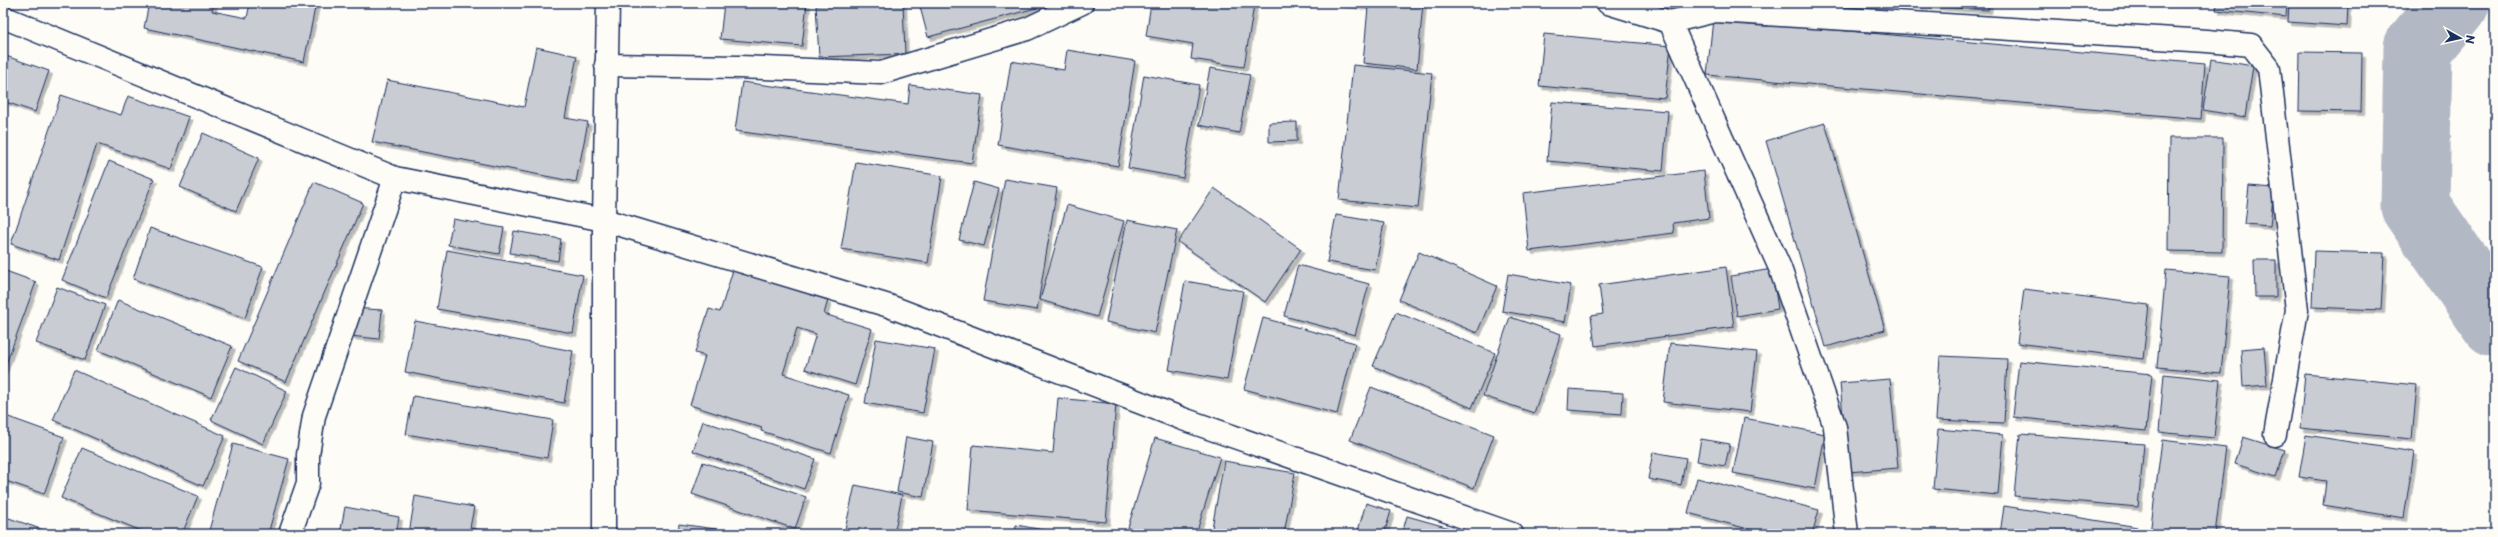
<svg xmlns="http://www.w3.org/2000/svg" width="2498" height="537" viewBox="0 0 2498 537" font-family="'Playpen Sans',sans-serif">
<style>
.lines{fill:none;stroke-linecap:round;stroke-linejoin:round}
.river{stroke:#b3b8c5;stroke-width:69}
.building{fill:#c9ccd3;stroke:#1b2f5e;filter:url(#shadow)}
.street-casing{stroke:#1b2f5e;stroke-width:25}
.secondary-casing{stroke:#1b2f5e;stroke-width:25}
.street{stroke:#fdfcf7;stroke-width:22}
.secondary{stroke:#fdfcf7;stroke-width:22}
</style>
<defs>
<filter id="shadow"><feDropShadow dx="3.5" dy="3.5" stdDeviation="0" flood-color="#0004"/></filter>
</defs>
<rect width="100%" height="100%" fill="#fdfcf7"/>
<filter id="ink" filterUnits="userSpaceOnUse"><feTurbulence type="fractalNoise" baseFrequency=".025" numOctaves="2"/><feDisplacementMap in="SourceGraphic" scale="8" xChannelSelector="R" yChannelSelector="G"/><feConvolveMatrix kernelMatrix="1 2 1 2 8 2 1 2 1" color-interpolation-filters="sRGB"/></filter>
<g filter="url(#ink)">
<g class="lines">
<path class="river" d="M2455,3L2418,48L2415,206L2495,322"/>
</g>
<path class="building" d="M149,3H214L212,11L247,18L250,3H316L304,62L144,28Z
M724,3H807L802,46L720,39Z
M872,3H903L905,54L819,57L816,5Z
M919,3H1046L1047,5L928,37Z
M1151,3L1254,5L1244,67L1191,59L1193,44L1146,36Z
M1335,3H1423L1417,69L1363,63L1368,7Z
M1766,3H1795L1794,6Z
M1884,3H1989L1988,10Z
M2120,3H2190V4Z
M2217,3H2287L2286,17L2216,10Z
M2289,3H2348L2347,26L2288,22Z
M1713,19L2205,63L2201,119L1707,75Z
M1544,34L1671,46L1665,98L1539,86Z
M536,47L577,56L565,118L588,122L576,182L372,142L387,80L524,107Z
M1067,50L1135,61L1118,166L998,145L1011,61L1064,70Z
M2300,52L2362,53L2361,112L2299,111Z
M3,55L49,71L35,112L3,101Z
M2211,59L2253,66L2245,117L2203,110Z
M1353,65L1432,73L1418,208L1339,200Z
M1210,68L1250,75L1239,133L1199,125Z
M1144,75L1199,85L1183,178L1128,168Z
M742,82L908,104L910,85L982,95L972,163L735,131Z
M61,95L121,115L128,96L189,117L171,169L97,144L59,260L11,244Z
M1552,102L1668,111L1663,171L1547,161Z
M1297,122V141L1269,142V123Z
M1825,123L1885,330L1826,347L1766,141Z
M203,133L259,158L236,211L180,187Z
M2169,138H2223L2222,252L2168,251Z
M109,161L154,179L106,298L62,280Z
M856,162L942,176L928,263L841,249Z
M1704,171L1709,218L1673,223L1674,233L1529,251L1523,193Z
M1005,179L1057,188L1037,310L983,301Z
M314,182L363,203L286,382L238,361Z
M974,182L999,189L984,246L959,240Z
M2249,186L2274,188L2270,226L2245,224Z
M1214,188L1301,249L1265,302L1178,242Z
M1067,205L1124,221L1097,317L1040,300Z
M1336,215L1384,223L1375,270L1327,262Z
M453,219L504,228L499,254L448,245Z
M1127,220L1177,230L1155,333L1106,322Z
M150,228L263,267L245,318L133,279Z
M514,231L561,239L558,261L510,253Z
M447,250L583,275L573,333L437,309Z
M2314,251L2384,253L2381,310L2312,307Z
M1419,252L1497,286L1477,333L1399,300Z
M2254,260H2276V297H2255Z
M1298,265L1369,284L1355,335L1284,316Z
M1726,267L1734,327L1595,346L1591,316L1603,314L1599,285Z
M1772,269L1778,309L1737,316L1731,276Z
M3,270L36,282L3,372Z
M733,270L828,300L824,314L872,329L855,385L805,369L816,334L797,328L783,374L849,395L831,453L761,431L762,428L690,405L705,356L695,353L709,309L720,312Z
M2166,270L2230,276L2221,373L2157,367Z
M1508,274L1571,285L1565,322L1502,311Z
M1185,281L1243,291L1227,380L1169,370Z
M57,287L105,305L85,360L36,343Z
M2024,289L2149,305L2143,359L2017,343Z
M118,300L232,346L211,397L98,350Z
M353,308L382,310L379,339L350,336Z
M1396,312L1495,353L1472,408L1373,366Z
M1510,317L1561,334L1534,413L1483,396Z
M1263,318L1355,343L1337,414L1244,389Z
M415,321L573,351L564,403L405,372Z
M876,339L935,349L923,413L865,403Z
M1670,343L1757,352L1750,412L1663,402Z
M2264,347L2267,385L2243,387L2241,349Z
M1940,356L2007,359L2004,423L1936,420Z
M2019,361L2152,374L2146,431L2013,417Z
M236,367L287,391L263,444L211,420Z
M74,370L225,436L203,486L53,420Z
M2164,374L2220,380L2214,438L2159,432Z
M2305,374L2417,385L2412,439L2300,428Z
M1890,379L1898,468L1848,472L1840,383Z
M1371,387L1494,435L1474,488L1350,440Z
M1569,389L1623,393L1622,414L1568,410Z
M413,396L553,420L547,458L406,434Z
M1058,398L1116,404L1106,522L968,510L973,445L1053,453Z
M3,415L64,437L44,494L3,480Z
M1744,418L1825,434L1815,489L1733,473Z
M703,421L815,459L804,489L693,451Z
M1938,429L2003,435L1998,495L1933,489Z
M2020,434L2144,444L2138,507L2014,496Z
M2306,435L2414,452L2404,518L2323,505L2326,481L2299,477Z
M906,437L933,442L923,497L897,492Z
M2243,437L2285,450L2276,477L2235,464Z
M1155,438L1220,457L1196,534H1126Z
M1701,439L1730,444L1725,466L1697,461Z
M2162,440L2226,448L2215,534H2150Z
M233,444L289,459L268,534H208Z
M82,448L198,496L182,534H149L61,498Z
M1653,452L1686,458L1681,485L1648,479Z
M1224,461L1295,473L1284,534H1211Z
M703,462L806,497L795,529L692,494Z
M1697,478L1819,510L1812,534H1767L1688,513Z
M855,485L902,495L894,534H844Z
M415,496L474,507L470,528L506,534H409Z
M1366,503L1391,511L1384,534H1357Z
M2004,506L2138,527L2137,534H2000Z
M345,507L399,517L396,534H340Z
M3,516L55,534H3Z
M1407,516L1471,534H1402Z
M679,524L723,530L750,534H678Z
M1016,525L1066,534H1015Z"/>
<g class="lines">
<g class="street-casing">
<path id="street" d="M1608,3L1670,22L1715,11L2207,41L2251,45L2269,68L2297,310L2275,435
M3,17L395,178L604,220L889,306L1183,419L1512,534
M1670,22L1780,268L1835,427L1847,534
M606,65L739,67L881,73L1027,29L1082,3
M290,534L308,483V455L314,416L395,178"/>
</g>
<g class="secondary-casing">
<path id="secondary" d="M604,534V220L608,3"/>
</g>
<use href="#street" class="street"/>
<use href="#secondary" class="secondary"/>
</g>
</g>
<rect width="2498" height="537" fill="none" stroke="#fdfcf7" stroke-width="16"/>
<rect x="8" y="8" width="2482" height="521" fill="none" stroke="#1b2f5e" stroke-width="1.5" filter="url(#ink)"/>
<g transform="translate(2460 38) rotate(98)" stroke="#fdfcf7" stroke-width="3" paint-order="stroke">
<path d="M0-3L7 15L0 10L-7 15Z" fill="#1b2f5e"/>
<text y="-6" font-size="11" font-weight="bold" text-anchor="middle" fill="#1b2f5e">N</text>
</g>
</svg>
